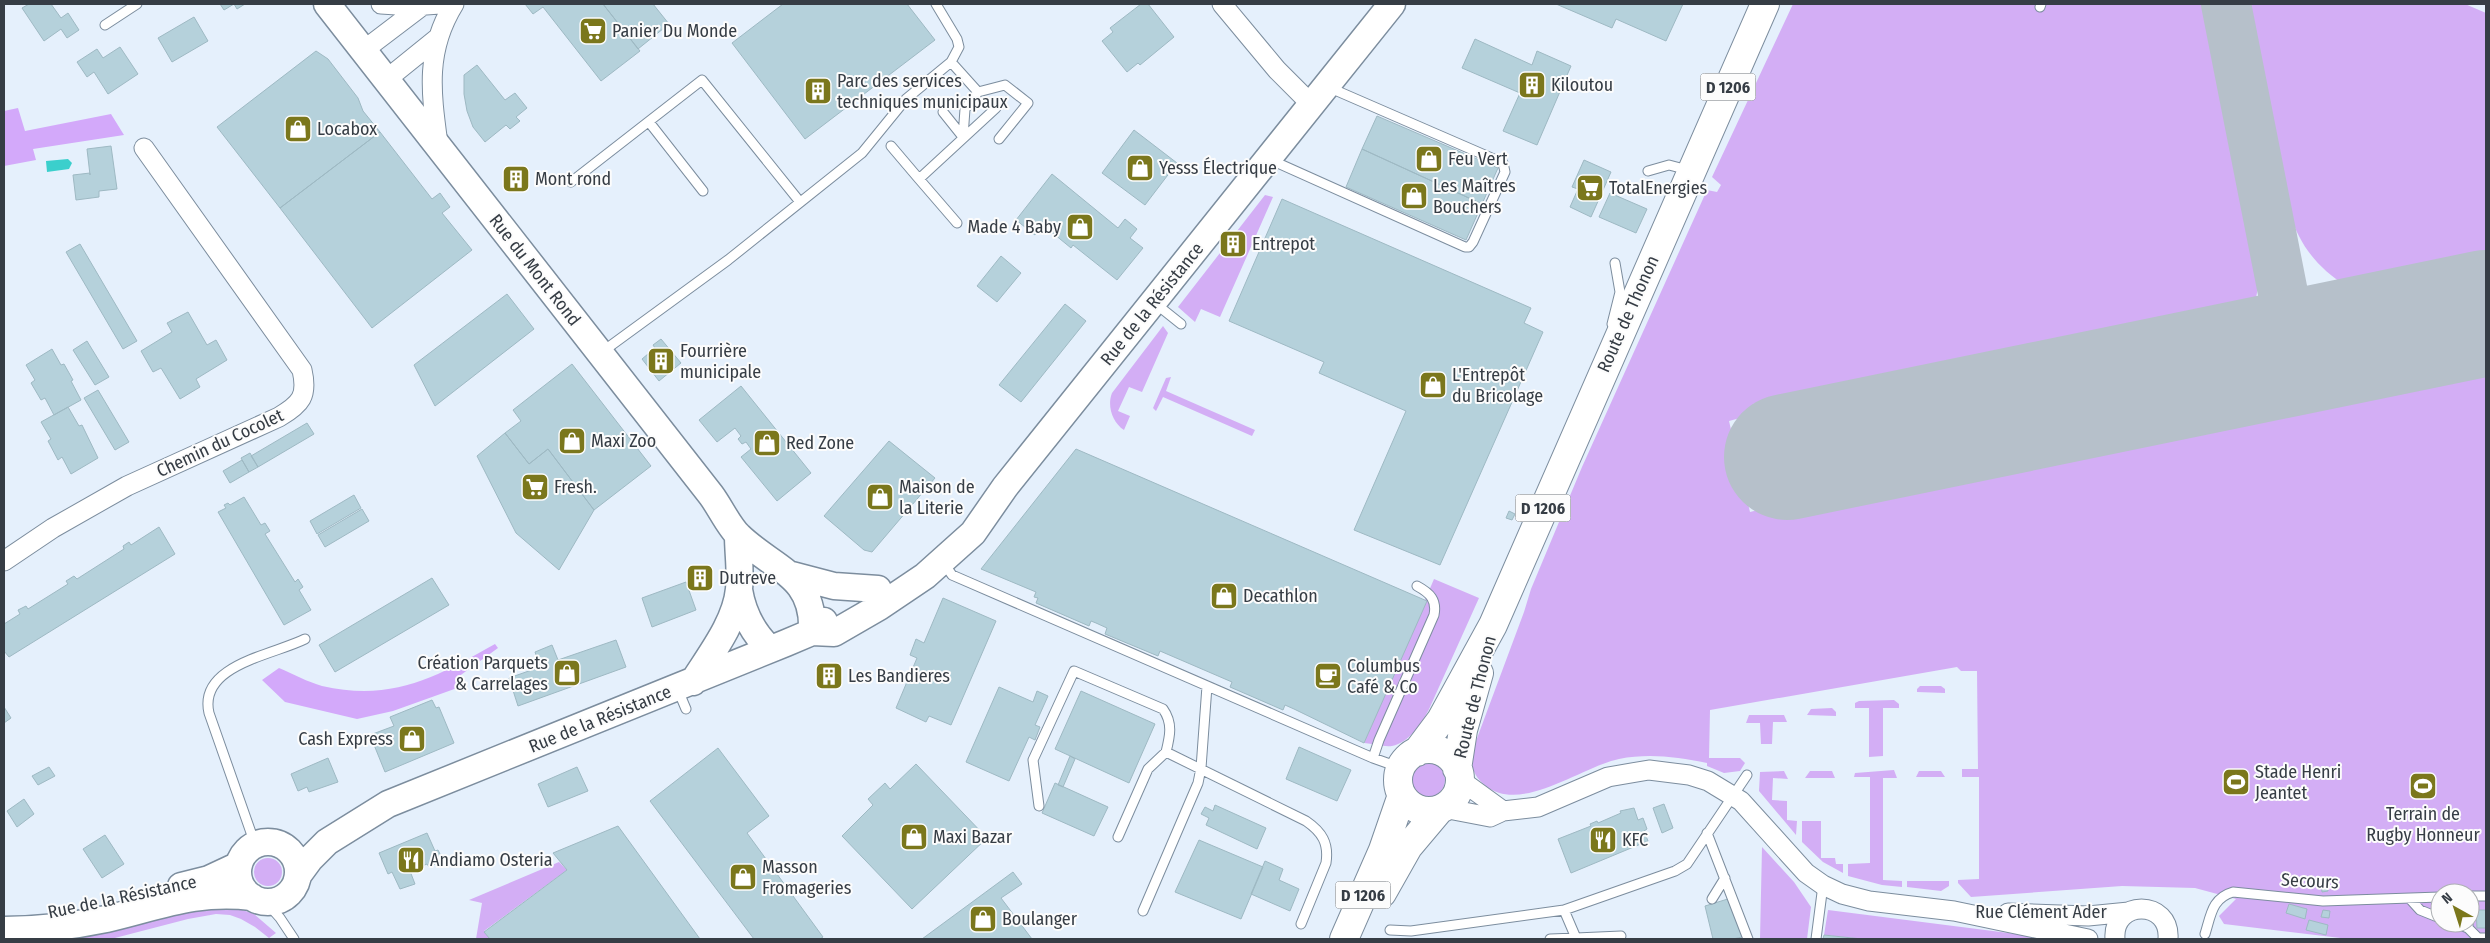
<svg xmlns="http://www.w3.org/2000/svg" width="2490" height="943" viewBox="0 0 2490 943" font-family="'Fira Sans Condensed',sans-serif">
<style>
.green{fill:#d3aef5;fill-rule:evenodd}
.forest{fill:#d3a9fa}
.water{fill:#3bcfcc}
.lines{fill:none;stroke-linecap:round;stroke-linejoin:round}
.taxiway{stroke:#b6c0ca;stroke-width:50}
.runway{stroke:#b6c0ca;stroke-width:126}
.building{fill:#b5d1db;stroke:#9eb9c3}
.lane-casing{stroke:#7c8d9e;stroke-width:11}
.street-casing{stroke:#7c8d9e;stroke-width:21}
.secondary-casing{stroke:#7c8d9e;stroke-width:29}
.primary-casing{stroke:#7c8d9e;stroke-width:30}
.lane{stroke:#fff;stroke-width:9}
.street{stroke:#fff;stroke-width:19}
.secondary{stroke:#fff;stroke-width:26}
.primary{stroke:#fff;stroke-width:28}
.labels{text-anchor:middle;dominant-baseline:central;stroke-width:4;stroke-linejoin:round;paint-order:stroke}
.shield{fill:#fcfcfc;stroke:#71767c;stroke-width:1}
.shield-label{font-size:16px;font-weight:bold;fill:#363d45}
.poi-label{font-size:18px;fill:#363d45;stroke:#fcfcfc;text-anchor:start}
.street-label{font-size:18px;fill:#363d45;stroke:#fcfcfc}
</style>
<rect width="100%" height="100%" fill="#e5f0fc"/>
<path class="green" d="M1793,4H2206L2216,52L2211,53L2222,106H2228L2261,271L2256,298L2245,309L1853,384V394C1818,387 1787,396 1753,404L1755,414L1729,421L1750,512L1770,507L1772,515L2486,370V939H2349L2224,924L2219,916L2236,899L2195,888L2122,886L1971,897L1958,883V880L1979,879V777H1962V769H1978L1977,671H1961L1957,667L1710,710L1709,758H1740L1745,763L1740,771L1724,773L1707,766V763C1677,757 1649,753 1619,759C1581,767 1521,814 1486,786C1472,775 1471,766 1473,749L1524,612L1531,589L1582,467L1707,190L1717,192L1721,185L1712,177ZM2440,893H2470V923H2440Z
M2247,4H2465L2486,13V258L2346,286C2318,268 2299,245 2290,213Z
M1265,195L1273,197L1220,317L1201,309L1195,322L1178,307Z
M1163,326L1168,333L1142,392L1129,387L1118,411L1130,416L1124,430C1112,422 1107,405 1112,393Z
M1171,377L1166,391L1255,430L1252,436L1163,397L1156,411L1153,408L1166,378Z
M1434,579L1479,598L1430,707C1423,722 1409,743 1392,746C1384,747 1373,744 1364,743Z
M1920,686H1941L1945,689V693L1917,692V689Z
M1894,700L1899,704V708H1883V756L1869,757V708H1855V703L1859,701Z
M1832,708L1836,712V716L1807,715L1811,709Z
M1749,715H1784L1787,722H1773L1772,744H1761L1760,723H1746Z
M1411 780a17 17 0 1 1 34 0a17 17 0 1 1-34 0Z
M1894,770L1897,778H1883V880L1902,881V887L1882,885L1848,876V864L1870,863V777H1854L1855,773Z
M1784,771L1788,779L1773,778L1772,800L1787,801V820L1797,821L1796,835L1759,791L1760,772Z
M1810,771H1832L1835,778H1805Z
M1919,771H1941L1945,777H1916Z
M1802,821H1821V858H1835L1836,864H1843V873L1823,862L1802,842Z
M1762,847L1794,882L1811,907L1807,939H1760Z
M254 872a14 14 0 1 1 28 0a14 14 0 1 1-28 0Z
M559,862L567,870L484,931L490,939H476L482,903L469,900Z
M1907,881H1949V886L1941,891L1907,887Z
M231,906L254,914L276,933L269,938L255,927L241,919L230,915L216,914L188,919L111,939H61L147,917Z
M1828,910L2048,938L2053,939H1862L1824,935Z"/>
<path class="forest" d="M18,108L25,131L111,114L124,135L33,149L36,160L4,166V111Z
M495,644L498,648L458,677L460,687L393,711L357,719L285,702L262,680L279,668C293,674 308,682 322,686C393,702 436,677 495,644Z"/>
<path class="water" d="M68,159L72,163L69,169L47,172L46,161Z"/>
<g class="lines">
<path class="taxiway" d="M2226,4L2284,298C2282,332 2262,351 2232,366"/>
<path class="runway" d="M1787,457L2486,313"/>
</g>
<path class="building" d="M29,4H51L61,18L68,13L79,30L67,38L61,29L44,41L22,8Z
M220,4H245L237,9L234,4L224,10Z
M525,4H603L640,51L601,81L543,7L533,14Z
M603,4H653L669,24L638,49Z
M783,4H907L935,40L805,139L732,43Z
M1141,4H1148L1174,37L1140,65L1138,63L1127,72L1102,41L1113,32L1110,28Z
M1556,4H1683L1666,41L1616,19L1612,28Z
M194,17L208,41L172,62L158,38Z
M1475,39L1532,65L1537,51L1571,66L1537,145L1503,131L1520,93L1462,68Z
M120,47L138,74L108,94L94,72L87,77L77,62L97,49L103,58Z
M316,51L328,59L358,98L363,111L380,132L280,208L217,127Z
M477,65L505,100L515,93L527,108L516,117L520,121L510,129L506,125L485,142L473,127L467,111L464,94V75Z
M1377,116L1498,168L1482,204L1362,149Z
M1134,130L1177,163L1145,205L1102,173Z
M380,132L432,199L440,193L450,207L442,213L472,250L372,328L280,208Z
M111,146L117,189L99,191V197L76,200L73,175L90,173V175L87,149Z
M1362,149L1482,204L1466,240L1346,187Z
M1584,160L1611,172L1591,217L1570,207L1578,189L1572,187Z
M520,169L527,178L513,189L506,180Z
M1052,174L1118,228L1125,219L1137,229L1130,238L1143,248L1117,280L1073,245L1071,248L1043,225L1035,235L1016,220Z
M1610,193L1647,209L1636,233L1599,217Z
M1282,199L1531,308L1524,323L1543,332L1440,565L1354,530L1406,411L1319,373L1324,362L1229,321Z
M1235,238L1239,241L1232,250L1228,247Z
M80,244L137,341L123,349L66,252Z
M1001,256L1021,273L997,302L977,286Z
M507,294L534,329L435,406L414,365Z
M1065,304L1086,321L1021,402L999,385Z
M188,312L207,345L216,340L227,360L196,379L200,387L180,399L161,368L153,372L141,351L172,332L167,323Z
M661,339L681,363L659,381L642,359L655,348L653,345Z
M87,341L109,377L95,385L73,350Z
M52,349L61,365L64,364L73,380L71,381L81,400L54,415L45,398L41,400L31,383L35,380L26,365Z
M572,364L651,466L594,510L548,449L529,464L505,433L521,421L513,410Z
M741,386L811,473L777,501L741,457L751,449L746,442L742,444L738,439L741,436L735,428L717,442L699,420Z
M98,390L129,442L115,450L84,398Z
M68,407L79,426L82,425L98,458L71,474L62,457L58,460L48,441L51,439L41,422Z
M307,423L314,434L258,467L251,456Z
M505,433L529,464L548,449L594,510L559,570L516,533L477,456Z
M889,441L935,478L872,552L864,550L824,516Z
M1076,449L1427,601L1364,743L1294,709L1285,705L1283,710L1230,687L1232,682L1160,651L1158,656L1105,634L1107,628L1096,623L1091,621L1089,626L1036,603L1038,598L1034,597L1036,592L981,569Z
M250,453L258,467L249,472L241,458Z
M242,460L249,472L230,483L223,471Z
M354,495L361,508L317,534L310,521Z
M244,497L261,525L265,523L270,531L265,534L295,582L298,579L303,587L299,590L311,610L284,625L218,512L226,508L224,505L228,503L230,505Z
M362,509L369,521L325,547L318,535Z
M1509,511L1515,514L1512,520L1506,518Z
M159,527L175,554L9,657L4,651V624L20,614L18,610L26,606L28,609L68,584L66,581L74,576L77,579L124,549L123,546L129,542L131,545Z
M705,571L709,581L695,586L691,576Z
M432,578L449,605L335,672L319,645Z
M686,582L696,610L652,627L642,598Z
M943,598L996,621L951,725L929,716L926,722L896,708L917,658L910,655L916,639L924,643Z
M616,640L626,667L518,706L509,678L540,667L535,652L552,645L558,660Z
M825,663L836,672L830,680L819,672Z
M999,687L1033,702L1037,691L1048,696L1035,725L1040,727L1035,740L1029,737L1009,781L966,762Z
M1081,691L1155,724L1129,783L1055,749Z
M432,700L436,708L439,707L454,743L385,772L370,735L394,726L390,717Z
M4,707L11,718L4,723Z
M1299,747L1351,770L1337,801L1286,779Z
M718,748L769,816L747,833L823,937L820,939H754L650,801Z
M1070,756L1075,759L1063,787L1058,785Z
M328,758L338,782L309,792L307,787L298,791L291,774Z
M916,764L987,838L912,909L842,836L873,805L868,799L885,783L890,789Z
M49,767L55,776L38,785L32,776Z
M577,767L588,791L548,807L538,784Z
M1055,783L1108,807L1094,836L1042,813Z
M24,799L34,814L17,827L7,811Z
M1664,804L1673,828L1662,833L1653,808Z
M1215,805L1266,828L1257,849L1206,825L1209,818L1201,814L1205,807L1213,811Z
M1634,808L1638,820L1643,818L1647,829L1644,831L1648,841L1571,873L1558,839L1591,826L1590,824L1597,821L1598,823L1621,813L1620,811Z
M618,826L700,939H490L484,932L567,870L553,853Z
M427,833L435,851L438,850L442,858L440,862L429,867L427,864L410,871L415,884L400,889L392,872L388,874L379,853Z
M105,835L124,864L102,878L83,849Z
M1199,840L1263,867L1241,919L1175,892Z
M1265,861L1283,869L1279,880L1299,889L1290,911L1251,894Z
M1013,872L1022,884L1001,898L1032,939H922Z
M2321,884H2328V891L2322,892Z
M1731,898L1742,937L1733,939H1713L1705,906Z
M2289,904L2307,909L2305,919L2286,913Z
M2323,910L2330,911L2329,918L2321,917Z
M2476,910H2486V928H2477Z
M2309,920L2328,925L2326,935L2306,930Z
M1824,935L1862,939H1823Z"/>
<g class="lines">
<g class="lane-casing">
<path id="lane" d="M2040,7L2041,4
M105,25L137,4
M978,92L1005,85L1028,103L999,139
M943,112L963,137L965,109L978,92L951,62
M649,122L703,191
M891,146L919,179L996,108
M1271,160L1465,247H1469L1473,242L1505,172L1503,163L1328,87
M1648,171L1669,165L1688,170
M919,179L957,223
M571,182L702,80L800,202
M1156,304L1181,324
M1612,324L1620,292L1615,263
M602,352L728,260L862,153L906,99L951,62L959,47L957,39L936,4
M943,562L952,575L1373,758L1401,768
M678,690L686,709
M1373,758L1379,740L1434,615C1437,600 1430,593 1417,586
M1039,806L1033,760L1074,671L1163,709C1173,723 1170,736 1166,752
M1707,833L1748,939
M1118,837L1148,769L1166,752L1306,821C1322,832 1329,843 1326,863L1301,924
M255,844L209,713C198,665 273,655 305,639
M2470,896H2486
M1712,899L1725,878
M2410,899L2420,910L2440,918
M266,902L280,918L294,939
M1143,911L1198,783L1201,768L1207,686
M2455,923L2468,928
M2468,923V928L2478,938H2486
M1390,930L1411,931L1564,910L1675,871L1687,864L1747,775
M2205,934C2211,915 2212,898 2233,892L2323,901L2440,897
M1576,938L1621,936
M1550,939L1576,938L1564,910
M1816,939L1823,885"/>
</g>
<g class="street-casing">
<path id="street" d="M381,4L412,6L440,4
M1222,4L1277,70L1312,105
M364,50L422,6
M387,79L439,37
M438,144C431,92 425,51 454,4
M4,561L53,528L127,486L279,417C301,404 308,396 302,370L144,148
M1459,779L1503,811
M1443,808L1490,817L1503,811L1538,807L1608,777L1649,770L1689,775L1708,781L1741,801L1806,873L1823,885L1842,894L1869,901L1954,911L2088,939
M2008,913L2088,916L2129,912
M2115,939C2112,899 2171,899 2168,939"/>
</g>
<g class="secondary-casing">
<path id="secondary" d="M327,4L711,495C720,507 729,527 739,536C773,569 815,575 812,632
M792,575L834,586L878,589
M739,590C743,614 753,633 770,649
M812,632L834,633L879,607L925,576L973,533L1005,487L1392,4
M693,682C710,655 736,622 739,589C741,572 738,553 738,535
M238 872a30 30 0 1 1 60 0a30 30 0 1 1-60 0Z
M299,874L310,859L327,842L388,804L786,643L812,632L824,621
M181,886L209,879L239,865
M4,930C38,930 72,926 106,919C158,907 196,890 252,897"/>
</g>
<g class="primary-casing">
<path id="primary" d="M1398 780a31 31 0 1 1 62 0a31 31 0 1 1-62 0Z
M1417,752L1441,720L1493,625L1765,4
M1457,769L1463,730L1479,673
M1382,893L1408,847L1440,809
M1344,939L1383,850L1402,795"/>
</g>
<use href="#lane" class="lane"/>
<use href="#street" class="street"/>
<use href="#secondary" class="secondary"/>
<use href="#primary" class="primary"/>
</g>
<defs>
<g id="supermarket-square" transform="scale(1.4375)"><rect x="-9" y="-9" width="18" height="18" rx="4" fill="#7b771c" stroke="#fcfcfc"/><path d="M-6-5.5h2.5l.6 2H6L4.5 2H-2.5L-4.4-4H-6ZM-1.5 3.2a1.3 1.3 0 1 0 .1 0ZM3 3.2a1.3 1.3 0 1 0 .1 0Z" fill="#fff"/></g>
<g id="building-square" transform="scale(1.4375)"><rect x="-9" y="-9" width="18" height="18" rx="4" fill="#7b771c" stroke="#fcfcfc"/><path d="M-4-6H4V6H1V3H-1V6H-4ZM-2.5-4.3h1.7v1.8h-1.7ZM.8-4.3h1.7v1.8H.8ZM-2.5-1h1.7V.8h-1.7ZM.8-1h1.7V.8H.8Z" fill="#fff"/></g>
<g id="shop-square" transform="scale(1.4375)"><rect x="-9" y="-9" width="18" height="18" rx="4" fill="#7b771c" stroke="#fcfcfc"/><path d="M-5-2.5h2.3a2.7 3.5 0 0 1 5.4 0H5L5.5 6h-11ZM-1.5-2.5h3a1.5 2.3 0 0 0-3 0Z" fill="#fff"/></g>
<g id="cafe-square" transform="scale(1.4375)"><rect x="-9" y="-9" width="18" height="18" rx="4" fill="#7b771c" stroke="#fcfcfc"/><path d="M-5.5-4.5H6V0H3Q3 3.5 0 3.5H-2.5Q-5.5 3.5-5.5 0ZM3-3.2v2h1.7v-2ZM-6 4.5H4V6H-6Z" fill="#fff"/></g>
<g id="stadium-square" transform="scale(1.4375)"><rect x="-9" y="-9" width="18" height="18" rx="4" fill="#7b771c" stroke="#fcfcfc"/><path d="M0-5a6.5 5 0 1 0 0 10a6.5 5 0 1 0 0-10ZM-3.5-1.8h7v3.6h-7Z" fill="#fff"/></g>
<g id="restaurant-square" transform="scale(1.4375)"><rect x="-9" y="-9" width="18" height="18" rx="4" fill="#7b771c" stroke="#fcfcfc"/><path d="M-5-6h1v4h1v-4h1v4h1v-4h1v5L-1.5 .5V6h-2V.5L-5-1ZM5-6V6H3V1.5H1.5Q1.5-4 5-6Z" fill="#fff"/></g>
</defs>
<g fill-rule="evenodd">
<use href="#supermarket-square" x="593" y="31"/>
<use href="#building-square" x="1532" y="85"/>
<use href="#building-square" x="818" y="91"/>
<use href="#shop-square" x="298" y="129"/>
<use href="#shop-square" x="1429" y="159"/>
<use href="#shop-square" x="1140" y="168"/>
<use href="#building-square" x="516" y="179"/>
<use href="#supermarket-square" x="1590" y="188"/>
<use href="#shop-square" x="1414" y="196"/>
<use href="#shop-square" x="1080" y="227"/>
<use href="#building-square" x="1233" y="244"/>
<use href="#building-square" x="661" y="361"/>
<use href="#shop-square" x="1433" y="385"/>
<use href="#shop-square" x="572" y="441"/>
<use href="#shop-square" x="767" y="443"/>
<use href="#supermarket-square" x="535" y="487"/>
<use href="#shop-square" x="880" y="497"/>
<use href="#building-square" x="700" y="578"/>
<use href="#shop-square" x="1224" y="596"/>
<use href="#shop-square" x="567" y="673"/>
<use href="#building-square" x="829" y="676"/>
<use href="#cafe-square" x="1328" y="676"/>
<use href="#shop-square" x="412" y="739"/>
<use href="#stadium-square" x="2236" y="782"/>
<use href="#stadium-square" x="2423" y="786"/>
<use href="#shop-square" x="914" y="837"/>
<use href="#restaurant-square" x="1603" y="840"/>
<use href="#restaurant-square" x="411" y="860"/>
<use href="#shop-square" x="743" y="877"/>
<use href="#shop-square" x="983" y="919"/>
</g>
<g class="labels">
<g class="shield">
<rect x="1700.5" y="73.5" width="55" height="27" rx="4"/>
<rect x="1515.5" y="494.5" width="55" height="27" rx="4"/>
<rect x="1335.5" y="881.5" width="55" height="27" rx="4"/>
</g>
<g class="shield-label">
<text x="1728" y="87">D 1206</text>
<text x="1543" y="508">D 1206</text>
<text x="1363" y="895">D 1206</text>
</g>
<g class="poi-label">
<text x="612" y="31">Panier Du Monde</text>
<text x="837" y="81">Parc des services<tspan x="837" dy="21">techniques municipaux</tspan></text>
<text x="1551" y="85">Kiloutou</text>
<text x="317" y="129">Locabox</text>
<text x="1448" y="159">Feu Vert</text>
<text x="1159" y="168">Yesss Électrique</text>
<text x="535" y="179">Mont rond</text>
<text x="1433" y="186">Les Maîtres<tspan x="1433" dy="21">Bouchers</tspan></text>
<text x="1609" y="188">TotalEnergies</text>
<text x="1061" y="227" text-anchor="end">Made 4 Baby</text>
<text x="1252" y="244">Entrepot</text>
<text x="680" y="351">Fourrière<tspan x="680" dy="21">municipale</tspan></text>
<text x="1452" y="375">L'Entrepôt<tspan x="1452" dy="21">du Bricolage</tspan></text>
<text x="591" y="441">Maxi Zoo</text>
<text x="786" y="443">Red Zone</text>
<text x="554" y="487">Fresh.</text>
<text x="899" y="487">Maison de<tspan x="899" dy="21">la Literie</tspan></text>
<text x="719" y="578">Dutreve</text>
<text x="1243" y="596">Decathlon</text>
<text x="548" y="663" text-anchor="end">Création Parquets<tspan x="548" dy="21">&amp; Carrelages</tspan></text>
<text x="1347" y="666">Columbus<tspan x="1347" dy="21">Café &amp; Co</tspan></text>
<text x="848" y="676">Les Bandieres</text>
<text x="393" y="739" text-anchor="end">Cash Express</text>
<text x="2255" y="772">Stade Henri<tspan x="2255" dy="21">Jeantet</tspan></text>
<text x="2423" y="814" text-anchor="middle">Terrain de<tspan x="2423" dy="21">Rugby Honneur</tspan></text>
<text x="933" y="837">Maxi Bazar</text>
<text x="1622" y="840">KFC</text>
<text x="430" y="860">Andiamo Osteria</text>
<text x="762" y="867">Masson<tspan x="762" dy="21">Fromageries</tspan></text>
<text x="1002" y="919">Boulanger</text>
</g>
<g class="street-label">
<text transform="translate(535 270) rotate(52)">Rue du Mont Rond</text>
<text transform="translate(1152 304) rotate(-51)">Rue de la Résistance</text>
<text transform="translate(1628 314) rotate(-66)">Route de Thonon</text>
<text transform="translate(220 443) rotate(-25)">Chemin du Cocolet</text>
<text transform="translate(1475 697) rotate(-76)">Route de Thonon</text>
<text transform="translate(600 719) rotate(-22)">Rue de la Résistance</text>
<text transform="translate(2310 881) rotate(3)">Secours</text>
<text transform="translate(122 897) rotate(-12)">Rue de la Résistance</text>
<text x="2041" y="912">Rue Clément Ader</text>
</g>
</g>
<rect width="2490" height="943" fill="none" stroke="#363d45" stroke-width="10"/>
<g transform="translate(2455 908) rotate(321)"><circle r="24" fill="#fcfcfc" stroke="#adb0b3"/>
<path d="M0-4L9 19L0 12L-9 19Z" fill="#7b771c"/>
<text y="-8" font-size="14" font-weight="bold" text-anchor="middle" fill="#363d45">N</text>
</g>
</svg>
